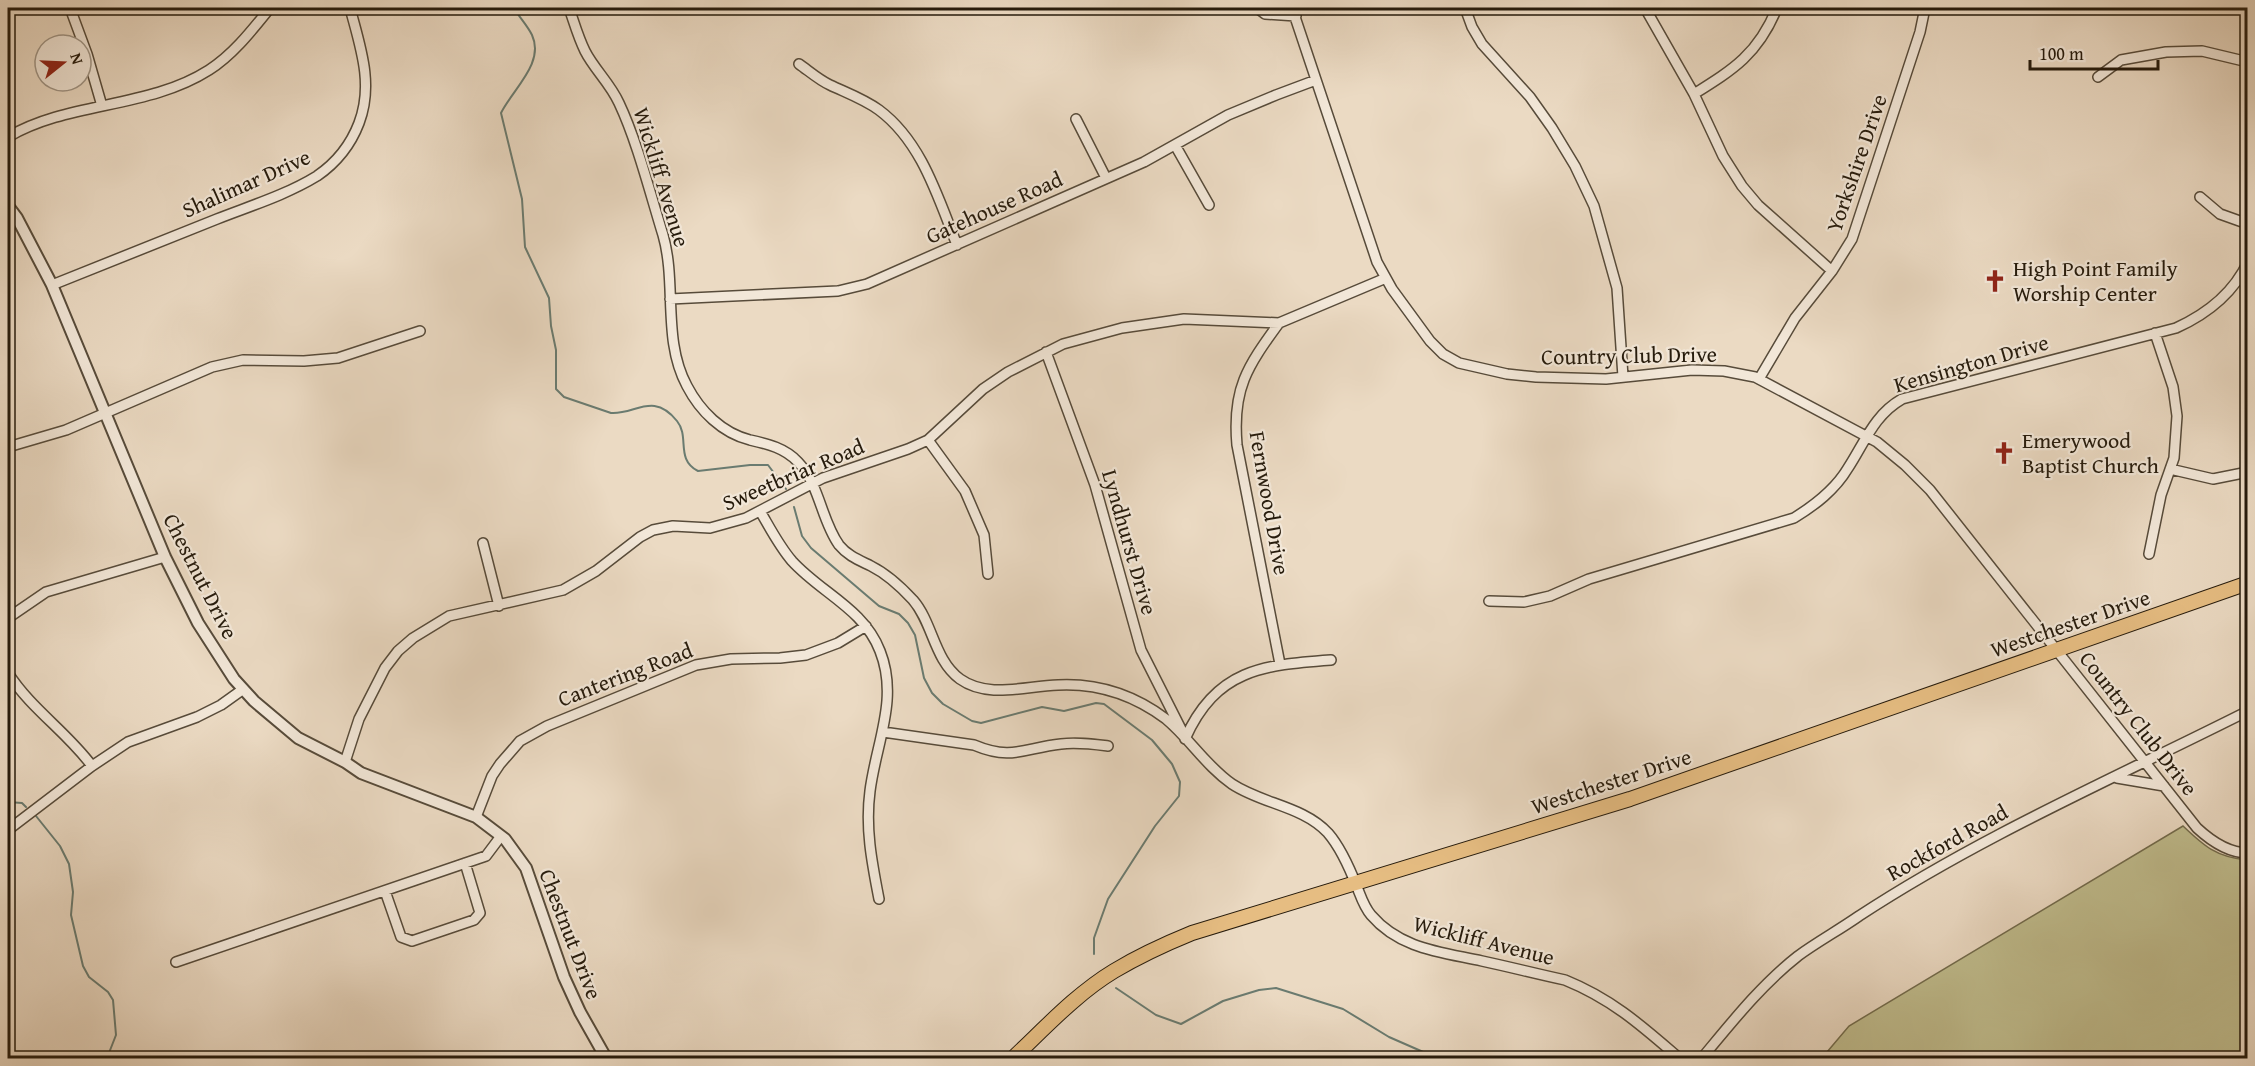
<svg xmlns="http://www.w3.org/2000/svg" width="2255" height="1066" viewBox="0 0 2255 1066" font-family="'Gentium Book Plus',serif">
<style>
.grass{fill:#c0bd8e;stroke:#736c4d;stroke-width:1.5}
.lines{fill:none;stroke-linecap:round;stroke-linejoin:round}
.stream{stroke:#6a7b70;stroke-width:2}
.minor-casing{stroke:#574b3a;stroke-width:12}
.tertiary-casing{stroke:#574b3a;stroke-width:14}
.primary-casing{stroke:#261b0c;stroke-width:16}
.minor{stroke:#f2e7d8;stroke-width:9}
.tertiary{stroke:#f2e7d8;stroke-width:10}
.primary{stroke:#e6bd82;stroke-width:14}
.labels{text-anchor:middle;dominant-baseline:central;stroke-width:4.5;stroke-linejoin:round;paint-order:stroke}
.street-label{font-size:22px;fill:#261b0c;stroke:#f2e7d8}
.poi-label{font-size:22px;fill:#261b0c;stroke:#f2e7d8;text-anchor:start}
</style>
<rect width="100%" height="100%" fill="#ebdac3"/>
<filter id="stains"><feTurbulence type="fractalNoise" baseFrequency=".00333" numOctaves="4"/><feColorMatrix values="0 0 0 0 .2 0 0 0 0 .09 0 0 0 0 .02 0 0 0 .5 -.17"/></filter>
<radialGradient id="worn" r=".72"><stop offset=".6" stop-color="#630" stop-opacity="0"/><stop offset="1" stop-color="#630" stop-opacity=".3"/></radialGradient>
<path class="grass" d="M2183,826C2204,846 2216,857 2247,860V1058H1802L1827,1052L1849,1026Z"/>
<g class="lines">
<path class="stream" d="M514,8C519,17 527,25 532,35C545,63 513,89 501,113L522,199L525,247L549,298L551,326L556,350V389L564,397L611,413C635,415 653,391 677,421C690,437 675,459 698,471L750,465H768L786,489
M794,507L802,536L811,548L879,606L899,614L908,623L915,635L924,678L932,693L943,704L972,721L981,723L1042,707L1064,711L1096,703L1104,704L1152,740L1172,764L1180,782L1179,796L1155,826L1108,899L1094,938V954
M8,802L22,803L26,807
M36,816L60,846L69,864L73,892L71,915L83,966L89,977L108,992L113,1000L116,1035L107,1058
M1116,988L1156,1015L1181,1024L1223,1001L1259,990L1276,988L1343,1009L1389,1037L1437,1058"/>
<g class="minor-casing">
<path id="minor" d="M70,8L87,54L102,106
M569,8C574,22 578,37 585,51C594,69 610,83 619,103C637,141 650,193 663,235C677,284 662,340 687,386C700,411 722,433 750,440C768,444 785,448 798,462C820,485 821,520 839,545C848,556 859,560 871,566C887,574 901,587 913,600C933,623 934,660 960,679C988,699 1025,686 1058,685C1097,683 1134,695 1166,719C1190,739 1206,766 1232,784C1262,804 1303,806 1328,833C1341,848 1350,869 1357,887C1361,897 1364,907 1371,915C1400,949 1441,952 1482,961C1510,967 1537,974 1565,980C1612,999 1642,1026 1679,1058
M1257,8L1265,14L1296,16
M1292,8L1377,262L1392,289L1430,341L1443,354L1459,363L1507,374L1536,377L1606,379L1692,370L1724,371L1755,377L1877,442L1905,465L1930,490L2197,828C2211,841 2228,853 2248,853
M1465,8L1472,27L1482,44L1530,97L1552,128L1575,166L1594,206L1617,288L1623,377
M1645,8L1694,94L1723,156L1742,186L1758,205L1832,271
M799,64C809,71 819,80 830,85C847,93 864,99 879,110C922,142 938,198 957,245
M2098,77L2121,60L2166,52L2202,51L2248,62
M1694,94C1734,69 1758,54 1777,8
M1076,119L1106,178
M8,137C69,101 148,109 209,70C233,55 253,29 270,8
M1175,145L1209,205
M2200,197L2220,214L2248,224
M52,285C107,263 162,241 217,219C250,206 286,195 317,176C336,163 351,144 359,123C374,84 360,46 350,8
M670,299L838,291L867,284L1144,162L1228,115L1276,95L1316,80
M1279,323C1247,367 1232,389 1237,445L1280,664
M1046,352L1095,485L1141,650L1182,731
M1759,379L1795,318L1832,271L1852,239L1920,32L1925,8
M928,440L965,491L984,535L988,574
M8,447L66,430L212,367L243,360L304,361L338,358L420,331
M2170,469L2213,479L2248,472
M760,511C770,528 779,546 792,561C821,593 864,609 880,651C899,699 876,743 870,791C865,828 872,863 879,899
M483,543L499,606
M2149,554L2161,495L2174,458L2177,416L2173,387L2155,333
M1489,601L1524,602L1550,596L1589,579L1794,518C1815,505 1835,490 1848,468C1865,442 1874,415 1902,399L2176,328C2207,314 2233,294 2248,262
M8,618L46,592L165,557
M8,673C31,709 67,732 92,766
M883,732L974,745C1012,761 1024,748 1061,744C1077,742 1092,744 1108,746
M1185,739C1216,669 1263,665 1331,660
M345,762L359,719L385,668L398,651L413,638L449,616L563,590L596,571L640,537L653,530L673,526L710,528L746,518L823,478L908,449L928,440L983,389L1008,372L1063,344L1122,328L1184,319L1279,323L1386,278
M2117,778L2164,786
M476,817L492,776L500,764L520,741L547,726L696,665L731,659L780,658L806,655L838,643L866,626
M8,830L92,766L128,742L197,717L221,705L242,690
M385,891L401,937L412,941L474,920L480,913L465,863
M176,962L486,856L501,836
M1702,1058C1732,1022 1761,985 1798,956C1817,942 1839,930 1859,916C1981,836 2117,777 2248,711"/>
</g>
<g class="tertiary-casing">
<path id="tertiary" d="M8,206L17,218L52,285L165,557L198,623L234,679L254,701L298,738L345,762L361,773L476,817L505,839L526,868L564,977L580,1012L606,1058"/>
</g>
<g class="primary-casing">
<path id="primary" d="M1013,1058C1045,1028 1076,994 1114,971C1139,956 1165,944 1192,933L1630,799L2248,583"/>
</g>
<use href="#minor" class="minor"/>
<use href="#tertiary" class="tertiary"/>
<use href="#primary" class="primary"/>
</g>
<defs>
<g id="church-bare" transform="scale(1.8)"><path d="M-1.2-6h2.4v3.5h3.3v2.4h-3.3V6h-2.4V-.1h-3.3v-2.4h3.3Z" fill="#8f2418" stroke="#f2e7d8" stroke-width="2.5" paint-order="stroke"/></g>
</defs>
<g fill-rule="evenodd">
<use href="#church-bare" x="1995" y="281"/>
<use href="#church-bare" x="2004" y="453"/>
</g>
<g class="labels">
<g class="street-label">
<text transform="translate(1856 163) rotate(-71)">Yorkshire Drive</text>
<text transform="translate(662 177) rotate(73)">Wickliff Avenue</text>
<text transform="translate(246 183) rotate(-24)">Shalimar Drive</text>
<text transform="translate(994 207) rotate(-24)">Gatehouse Road</text>
<text transform="translate(1629 355) rotate(-1)">Country Club Drive</text>
<text transform="translate(1971 363) rotate(-16)">Kensington Drive</text>
<text transform="translate(793 474) rotate(-23)">Sweetbriar Road</text>
<text transform="translate(1270 503) rotate(80)">Fernwood Drive</text>
<text transform="translate(1130 542) rotate(74)">Lyndhurst Drive</text>
<text transform="translate(201 576) rotate(63)">Chestnut Drive</text>
<text transform="translate(2070 623) rotate(-19)">Westchester Drive</text>
<text transform="translate(625 674) rotate(-21)">Cantering Road</text>
<text transform="translate(2139 723) rotate(52)">Country Club Drive</text>
<text transform="translate(1611 781) rotate(-18)">Westchester Drive</text>
<text transform="translate(1947 842) rotate(-29)">Rockford Road</text>
<text transform="translate(571 934) rotate(69)">Chestnut Drive</text>
<text transform="translate(1484 940) rotate(14)">Wickliff Avenue</text>
</g>
<g class="poi-label">
<text x="2013" y="268">High Point Family<tspan x="2013" dy="25">Worship Center</tspan></text>
<text x="2022" y="440">Emerywood<tspan x="2022" dy="25">Baptist Church</tspan></text>
</g>
</g>
<rect width="2255" height="1066" fill="none" stroke="#ebdac3" stroke-width="30"/>
<rect x="9" y="9" width="2237" height="1048" fill="none" stroke="#261b0c" stroke-width="3"/>
<rect x="15" y="15" width="2225" height="1036" fill="none" stroke="#261b0c" stroke-width="1.5"/>
<g transform="translate(63 63) rotate(72)"><circle r="28" fill="#f2e7d8" stroke="#a09586" stroke-width="1.5"/>
<path d="M0-4.5L10 22L0 15L-10 22Z" fill="#8f2418"/>
<text y="-9" font-size="16" font-weight="bold" text-anchor="middle" fill="#261b0c">N</text>
</g>
<path d="M2030 60v9h128v-9" fill="none" stroke="#261b0c" stroke-width="3"/>
<text x="2039" y="60" font-size="18" fill="#261b0c" stroke="#f2e7d8" stroke-width="4.5" paint-order="stroke">100 m</text>
<rect width="100%" height="100%" filter="url(#stains)"/>
<rect width="100%" height="100%" fill="url(#worn)"/>
</svg>
